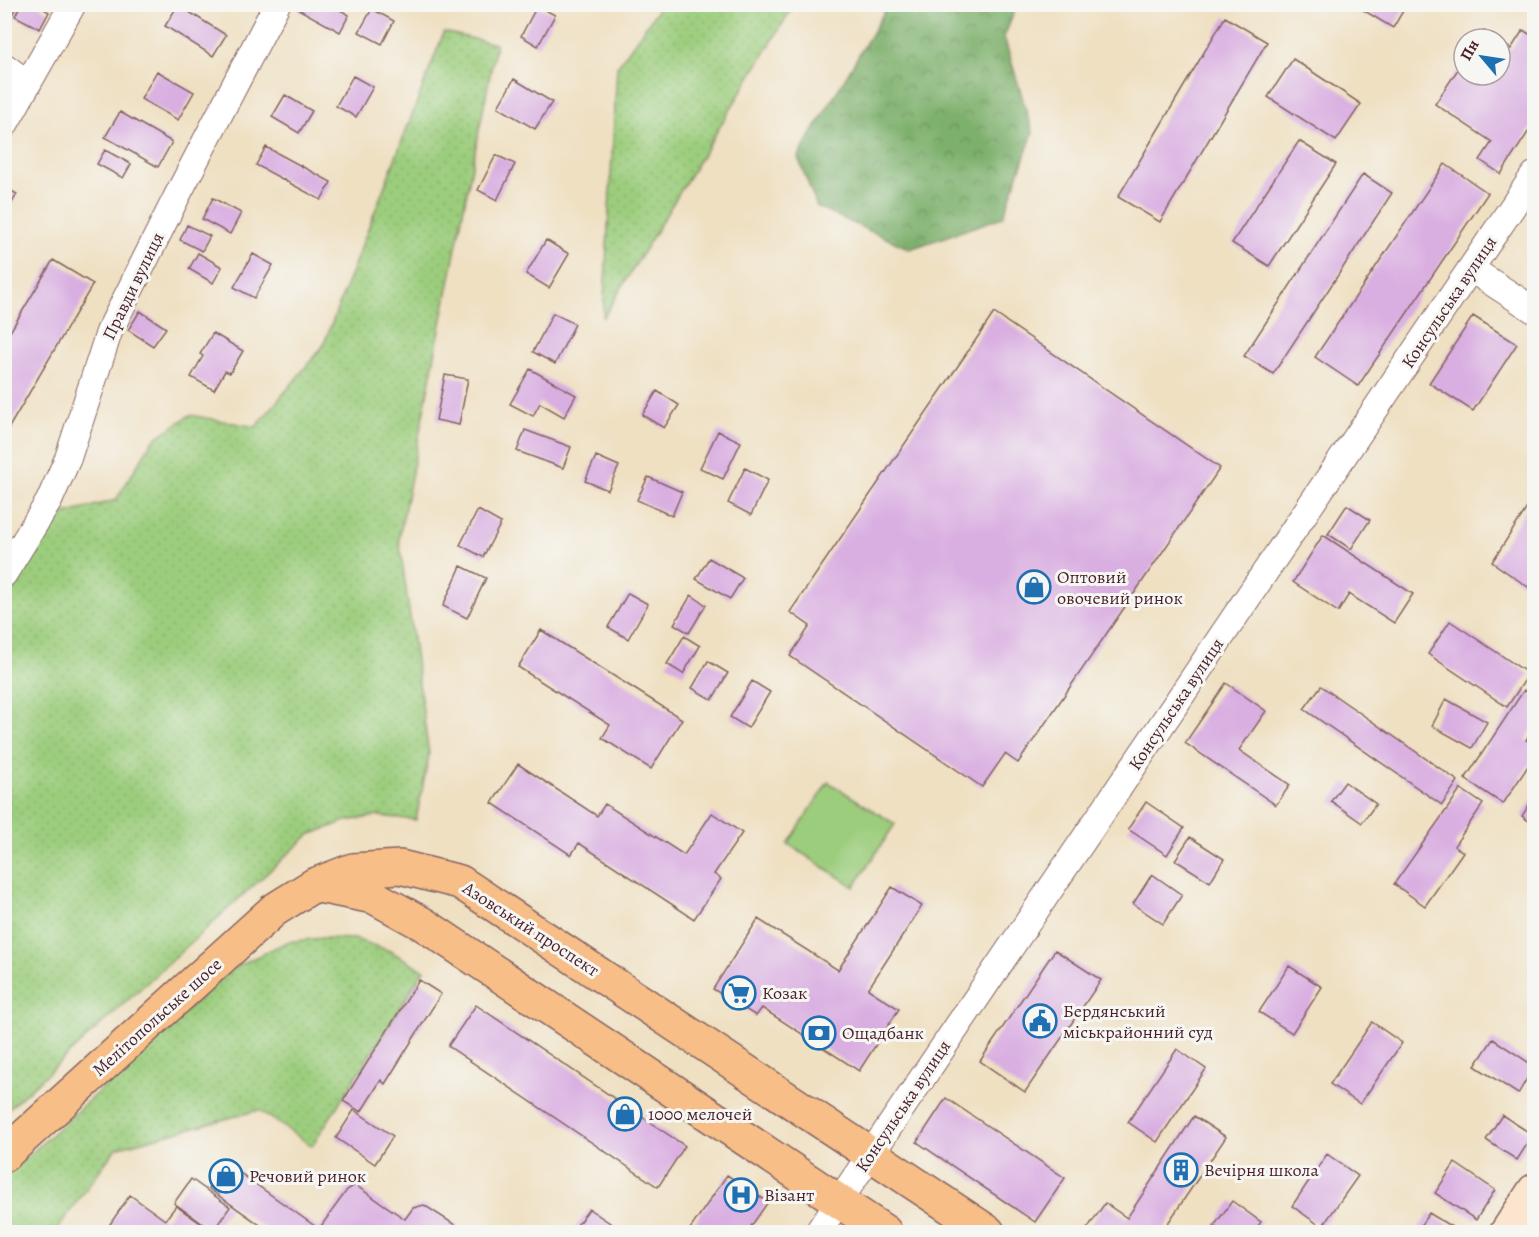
<svg xmlns="http://www.w3.org/2000/svg" width="1539" height="1237" viewBox="0 0 1539 1237" font-family="Alegreya,serif">
<style>
.grass{fill:url(#grass-dots);stroke:#737654;stroke-width:1.5}
.forest{fill:url(#forest-crowns);stroke:#64684c;stroke-width:1.5}
.green{fill:#9ccd7d;stroke:#737654;stroke-width:1.5}
.building{fill:#d9aee1}
.lines{fill:none;stroke-linecap:round;stroke-linejoin:round}
.street-casing{stroke:#846360;stroke-width:28}
.secondary-casing{stroke:#846360;stroke-width:36}
.primary-casing{stroke:#846360;stroke-width:36}
.street{stroke:#fff;stroke-width:26}
.secondary{stroke:#fce5cf;stroke-width:33}
.primary{stroke:#f7be88;stroke-width:33}
.labels{text-anchor:middle;dominant-baseline:central;stroke-width:6;stroke-linejoin:round;paint-order:stroke}
.street-label{font-size:18px;fill:#4a1f2b;stroke:#f6f6f2}
.poi-label{font-size:18px;fill:#4a1f2b;stroke:#f6f6f2;text-anchor:start}
</style>
<defs>
<pattern id="grass-dots" width="8" height="8" patternUnits="userSpaceOnUse" patternTransform="scale(1.5)"><rect width="8" height="8" fill="#9ccd7d"/><path d="M2 2h.1M6 6h.1" fill="none" stroke="#88b06c" stroke-width="1.8" stroke-linecap="round"/></pattern>
<pattern id="forest-crowns" width="20" height="18" patternUnits="userSpaceOnUse" patternTransform="scale(1.5)"><rect width="20" height="18" fill="#7db06c"/><path d="M2 6a3 3 0 1 1 6 0M12 15a3 3 0 1 1 6 0" fill="none" stroke="#688f59"/></pattern>
</defs>
<rect width="100%" height="100%" fill="#f6f6f2"/>
<filter id="ink" filterUnits="userSpaceOnUse"><feTurbulence type="fractalNoise" baseFrequency=".0167" numOctaves="2"/><feDisplacementMap in="SourceGraphic" scale="12" xChannelSelector="R" yChannelSelector="G"/><feConvolveMatrix kernelMatrix="1 2 1 2 8 2 1 2 1" color-interpolation-filters="sRGB"/></filter>
<filter id="wash" filterUnits="userSpaceOnUse"><feTurbulence type="fractalNoise" baseFrequency=".008" numOctaves="4" result="noise"/><feDisplacementMap in="SourceGraphic" scale="24" xChannelSelector="R" yChannelSelector="G"/><feGaussianBlur stdDeviation="1.35" result="paint"/><feColorMatrix in="noise" values="0 0 0 0 0 0 0 0 0 0 0 0 0 0 0 0 0 1.4 0 .05"/><feComposite in="paint" operator="in"/></filter>
<g filter="url(#wash)">
<rect width="100%" height="100%" fill="#efe0c2"/>
<path class="grass" d="M661,5H794L603,318L617,67Z
M444,32L496,44L399,538L429,755L416,820L378,816L346,821L309,835L5,1112L4,598L54,517L116,500L153,440L190,415L256,427L323,346Z
M321,938L355,939L390,951L424,970L312,1146L259,1110L116,1148L55,1232H5V1177L233,968L287,942Z"/>
<path class="forest" d="M889,4L1017,5L1004,37L1033,133L1003,217L910,249L817,207L798,157Z"/>
<path class="green" d="M828,782L895,824L854,887L788,844Z"/>
<g id="blocks">
<path class="building" d="M4,4L15,9L4,29Z
M21,4H36L49,12L40,29L15,16Z
M300,4H330L349,15L340,32L298,9Z
M1353,4H1407L1393,28Z
M178,5L226,35L213,56L165,26Z
M537,6L555,15L538,46L521,36Z
M372,9L394,21L382,44L359,32Z
M1225,17L1267,42L1160,222L1118,197Z
M1523,30L1534,37V123L1501,174L1480,160L1492,142L1435,104L1464,60V75H1500V42L1511,49Z
M1484,31L1496,39H1478Z
M1293,59L1361,104L1336,141L1268,97Z
M157,71L194,92L178,120L141,99Z
M353,76L373,87L356,117L336,106Z
M514,79L552,102L535,129L498,107Z
M285,95L312,111L299,133L272,117Z
M120,112L172,142L158,167L105,137Z
M1299,141L1336,164L1269,266L1232,243Z
M266,147L331,182L321,200L256,165Z
M105,150L131,164L123,178L97,164Z
M496,155L515,164L497,200L478,190Z
M1445,164L1488,193L1358,386L1315,357Z
M1363,174L1392,193L1273,374L1244,356Z
M4,187L17,194L4,217Z
M213,198L241,213L230,234L202,219Z
M187,225L210,236L202,251L180,240Z
M546,240L569,254L549,288L526,274Z
M198,253L222,267L213,283L189,269Z
M253,254L273,265L254,298L234,287Z
M53,260L93,284L4,436V342Z
M140,311L166,328L153,346L128,330Z
M553,313L575,324L555,364L533,352Z
M994,313L1220,468L1018,763L1005,754L982,787L790,656L810,626L790,612Z
M1473,316L1517,344L1473,411L1429,383Z
M213,333L243,351L230,373L225,371L214,390L191,377L203,356L200,354Z
M530,369L576,395L564,417L540,403L533,416L510,404Z
M445,375L468,379L459,425L436,420Z
M657,391L679,405L664,428L642,415Z
M525,430L571,447L563,468L517,451Z
M718,431L741,442L723,479L700,468Z
M596,456L619,466L608,490L585,481Z
M745,468L768,480L751,515L728,503Z
M648,477L682,492L672,516L637,500Z
M1534,497V577L1528,587L1492,562Z
M1347,505L1370,520L1351,549L1328,534Z
M478,510L501,523L483,557L460,545Z
M1323,535L1413,594L1394,623L1349,594L1338,612L1293,582Z
M709,558L743,578L730,599L696,579Z
M461,566L486,578L467,618L443,606Z
M628,593L648,604L628,639L608,627Z
M691,595L706,605L689,633L674,624Z
M1450,621L1529,674L1507,707L1428,654Z
M541,630L682,719L651,769L602,738L610,725L518,667Z
M684,636L700,646L683,674L667,664Z
M708,661L728,673L712,700L692,688Z
M752,681L770,692L748,728L730,717Z
M1226,683L1266,711L1239,750L1290,785L1276,805L1185,743Z
M1321,686L1458,781L1442,805L1304,709Z
M1524,690L1534,697V726L1526,740L1534,745V757L1503,804L1465,779Z
M1446,699L1487,722L1472,748L1432,726Z
M518,764L597,816L605,804L684,855L712,813L742,833L714,874L721,879L694,919L579,843L571,855L492,803Z
M1345,782L1376,804L1362,823L1331,801Z
M1461,789L1483,804L1454,846L1463,852L1425,906L1394,884Z
M1534,797V825L1522,816Z
M1146,802L1184,828L1167,855L1128,829Z
M1190,837L1224,859L1210,882L1175,860Z
M1152,874L1182,895L1163,924L1133,904Z
M892,887L922,906L868,989L899,1009L859,1071L762,1008L756,1016L713,989L758,919L838,970Z
M1055,950L1101,980L1025,1092L980,1061Z
M1289,966L1322,987L1292,1033L1259,1012Z
M419,980L441,994L385,1084L381,1080L361,1112L343,1101Z
M476,1005L685,1146L658,1187L448,1046Z
M1372,1022L1402,1043L1360,1104L1330,1084Z
M1493,1039L1534,1066L1518,1094L1475,1066Z
M1177,1049L1206,1069L1157,1142L1128,1122Z
M946,1098L1065,1178L1035,1222L917,1142Z
M354,1110L393,1136L375,1164L336,1138Z
M1502,1115L1533,1135L1517,1160L1486,1140Z
M1194,1116L1226,1137L1162,1232H1085L1105,1203L1127,1218Z
M1327,1154L1358,1176L1322,1227L1292,1206Z
M226,1163L319,1229L347,1190L355,1185L405,1219L413,1208L424,1205L466,1232H270L208,1188Z
M1455,1163L1495,1190L1476,1220L1435,1193Z
M727,1175L768,1202L747,1232H688Z
M191,1179L230,1207L213,1231L174,1203Z
M130,1195L165,1220L176,1206L213,1232H121L110,1224Z
M1232,1201L1261,1222L1254,1232H1222L1214,1226Z
M589,1209L616,1227L613,1232H572Z
M1429,1213L1460,1232H1416Z"/>
</g>
</g>
<g filter="url(#ink)">
<use href="#blocks" fill-opacity="0" stroke="#846360" stroke-width="1.5"/>
<g class="lines">
<g class="street-casing">
<path id="street" d="M4,66L28,84
M4,126L73,4
M1471,269L1534,310
M4,574L49,501L68,458L109,332L177,196L277,4
M818,1232L1534,175"/>
</g>
<g class="secondary-casing">
<path id="secondary" d="M1507,1232L1534,1191"/>
</g>
<g class="primary-casing">
<path id="primary" d="M314,885L374,897L423,924L885,1232
M4,1155L274,910L314,885L353,870L400,867L460,882L988,1232"/>
</g>
<use href="#street" class="street"/>
<use href="#secondary" class="secondary"/>
<use href="#primary" class="primary"/>
</g>
</g>
<defs>
<g id="shop-ring" transform="scale(1.725)"><circle r="9.5" fill="#f6f6f2" stroke="#1f6fb2" stroke-width="1.5"/><path d="M-5-2.5h2.3a2.7 3.5 0 0 1 5.4 0H5L5.5 6h-11ZM-1.5-2.5h3a1.5 2.3 0 0 0-3 0Z" fill="#1f6fb2"/></g>
<g id="supermarket-ring" transform="scale(1.725)"><circle r="9.5" fill="#f6f6f2" stroke="#1f6fb2" stroke-width="1.5"/><path d="M-6-5.5h2.5l.6 2H6L4.5 2H-2.5L-4.4-4H-6ZM-1.5 3.2a1.3 1.3 0 1 0 .1 0ZM3 3.2a1.3 1.3 0 1 0 .1 0Z" fill="#1f6fb2"/></g>
<g id="civic-ring" transform="scale(1.725)"><circle r="9.5" fill="#f6f6f2" stroke="#1f6fb2" stroke-width="1.5"/><path d="M-.6-6.5H3V-4.5H.6V-3L4-1V1h2V6H-6V1h2V-1L-.6-3ZM-1.2 2.5V6h2.4V2.5Z" fill="#1f6fb2"/></g>
<g id="bank-ring" transform="scale(1.725)"><circle r="9.5" fill="#f6f6f2" stroke="#1f6fb2" stroke-width="1.5"/><path d="M-6-4H6V4H-6ZM0-2.3a2.3 2.3 0 1 0 0 4.6a2.3 2.3 0 1 0 0-4.6Z" fill="#1f6fb2"/></g>
<g id="building-ring" transform="scale(1.725)"><circle r="9.5" fill="#f6f6f2" stroke="#1f6fb2" stroke-width="1.5"/><path d="M-4-6H4V6H1V3H-1V6H-4ZM-2.5-4.3h1.7v1.8h-1.7ZM.8-4.3h1.7v1.8H.8ZM-2.5-1h1.7V.8h-1.7ZM.8-1h1.7V.8H.8Z" fill="#1f6fb2"/></g>
<g id="hospital-ring" transform="scale(1.725)"><circle r="9.5" fill="#f6f6f2" stroke="#1f6fb2" stroke-width="1.5"/><path d="M-5-5h3v3.5h4V-5h3V5h-3V1.5h-4V5h-3Z" fill="#1f6fb2"/></g>
</defs>
<g fill-rule="evenodd">
<use href="#shop-ring" x="1034" y="587"/>
<use href="#supermarket-ring" x="739" y="993"/>
<use href="#civic-ring" x="1040" y="1021"/>
<use href="#bank-ring" x="819" y="1033"/>
<use href="#shop-ring" x="625" y="1114"/>
<use href="#building-ring" x="1181" y="1170"/>
<use href="#shop-ring" x="226" y="1176"/>
<use href="#hospital-ring" x="741" y="1195"/>
</g>
<g class="labels">
<g class="street-label">
<text transform="translate(133 286) rotate(-64)">Правди вулиця</text>
<text transform="translate(1449 302) rotate(-56)">Консульська вулиця</text>
<text transform="translate(1176 704) rotate(-56)">Консульська вулиця</text>
<text transform="translate(531 929) rotate(33)">Азовський проспект</text>
<text transform="translate(157 1017) rotate(-42)">Мелітопольське шосе</text>
<text transform="translate(903 1106) rotate(-56)">Консульська вулиця</text>
</g>
<g class="poi-label">
<text x="1057" y="577">Оптовий<tspan x="1057" dy="21">овочевий ринок</tspan></text>
<text x="762" y="993">Козак</text>
<text x="1063" y="1011">Бердянський<tspan x="1063" dy="21">міськрайонний суд</tspan></text>
<text x="842" y="1033">Ощадбанк</text>
<text x="648" y="1114">1000 мелочей</text>
<text x="1204" y="1170">Вечірня школа</text>
<text x="249" y="1176">Речовий ринок</text>
<text x="764" y="1195">Візант</text>
</g>
</g>
<rect width="1539" height="1237" fill="none" stroke="#f6f6f2" stroke-width="24"/>
<g transform="translate(1482 57) rotate(299)"><circle r="28" fill="#f6f6f2" stroke="#b1a0a2" stroke-width="1.5"/>
<path d="M0-4.5L10 22L0 15L-10 22Z" fill="#1f6fb2"/>
<text y="-9" font-size="16" font-weight="bold" text-anchor="middle" fill="#4a1f2b">Пн</text>
</g>
</svg>
